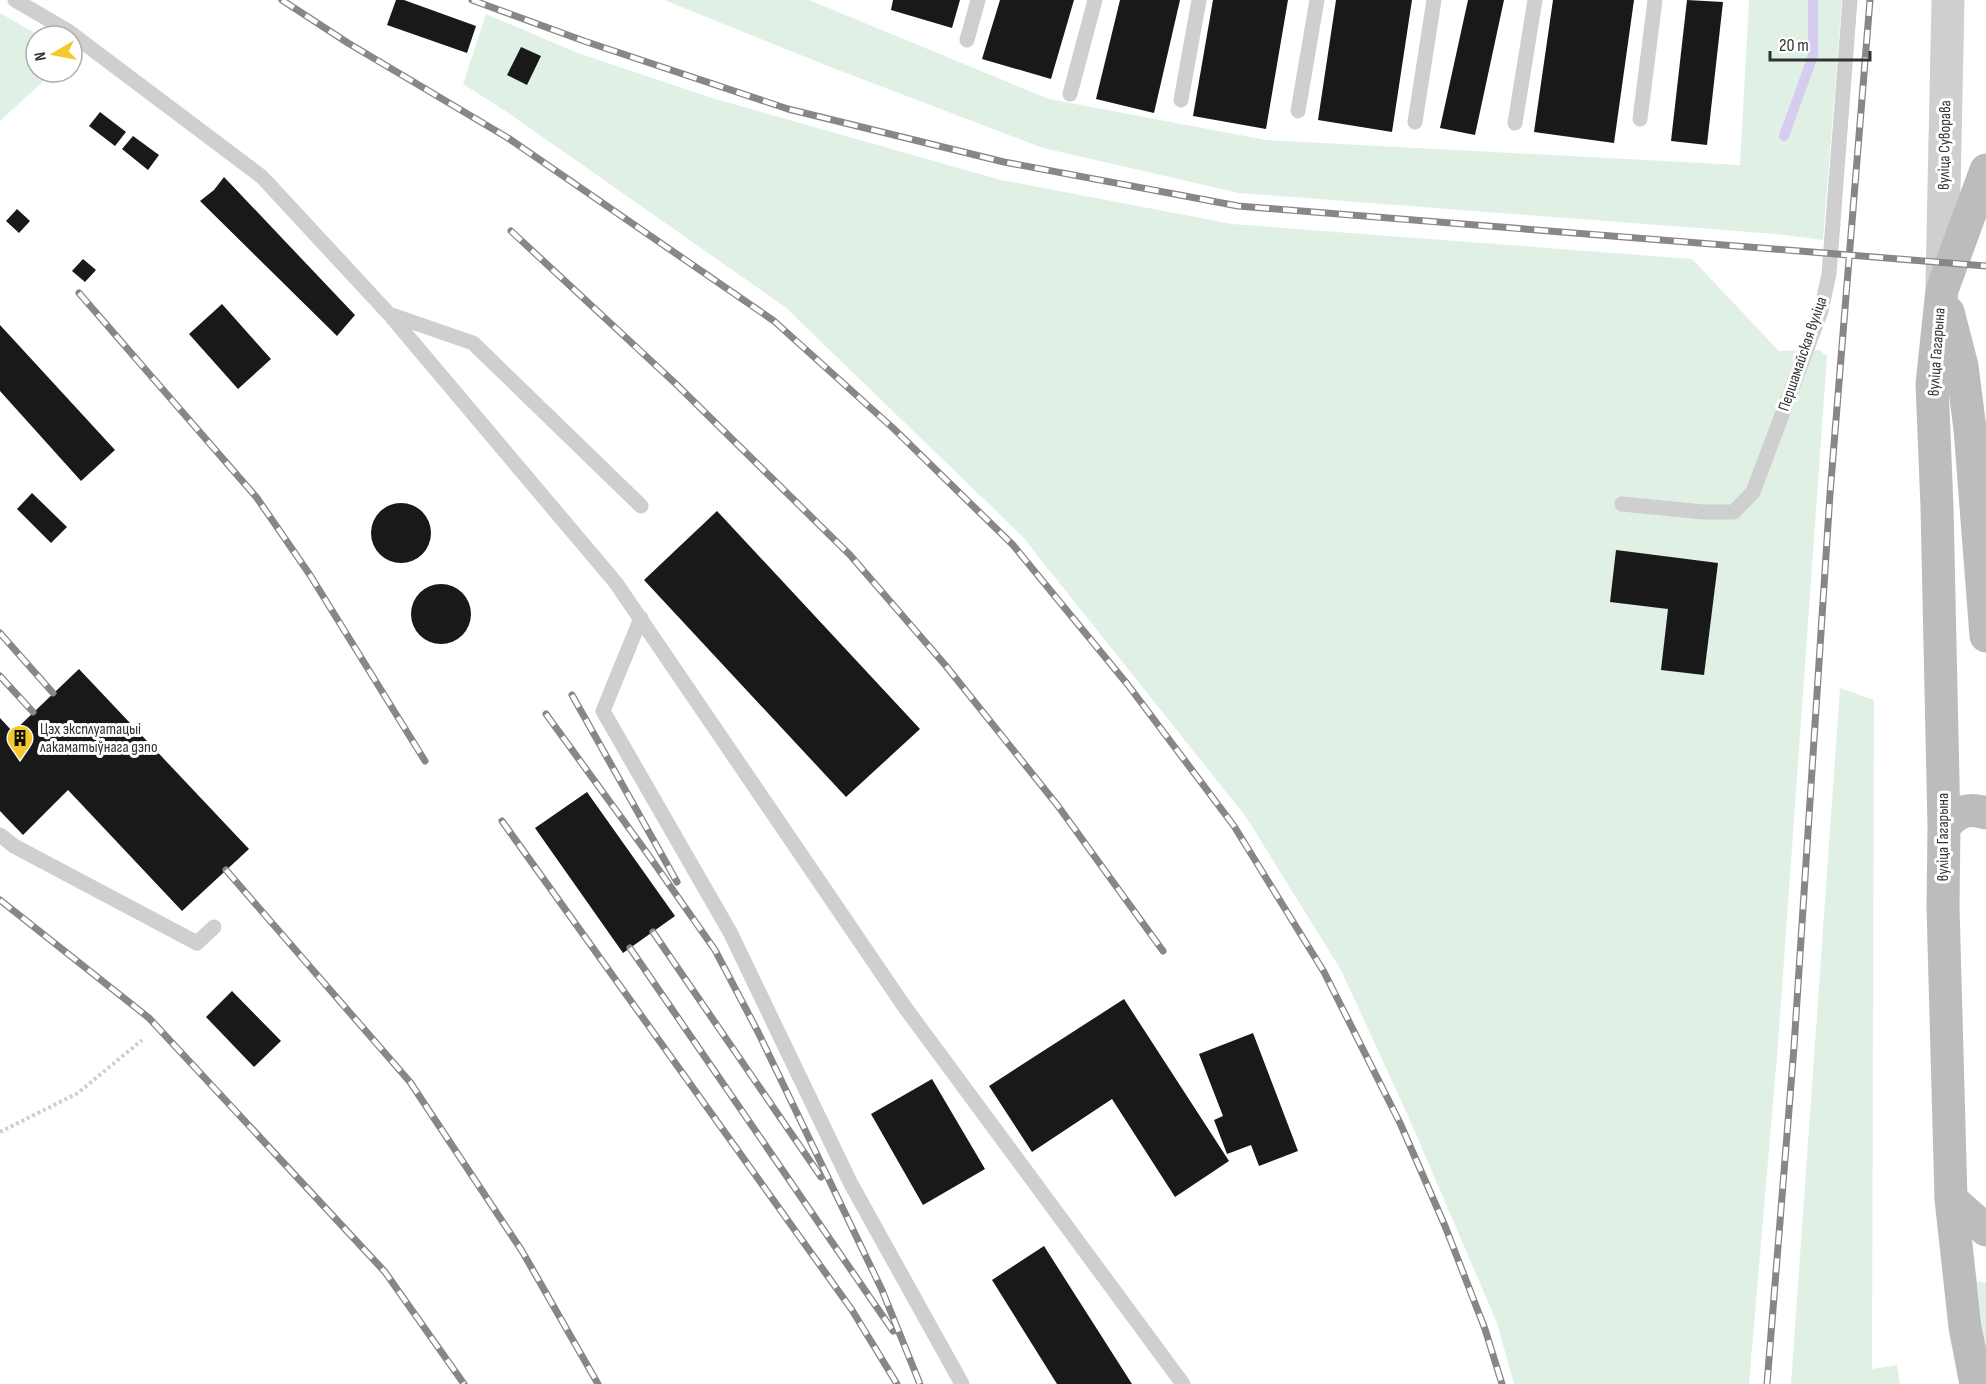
<svg xmlns="http://www.w3.org/2000/svg" width="1986" height="1384" viewBox="0 0 1986 1384" font-family="'Sofia Sans Condensed',sans-serif">
<style>
.green{fill:#e0f0e5}
.lines{fill:none;stroke-linecap:round;stroke-linejoin:round}
.stream{stroke:#d5ccf0;stroke-width:10}
.building{fill:#191919}
.path{stroke:#cfcfcf;stroke-width:4;stroke-dasharray:3 3;stroke-linecap:butt}
.service{stroke:#cfcfcf;stroke-width:15}
.tertiary{stroke:#cfcfcf;stroke-width:33}
.secondary{stroke:#bcbcbc;stroke-width:33}
.rail-casing{stroke:#878787;stroke-width:7}
.rail{stroke:#fff;stroke-width:4.5;stroke-dasharray:14;stroke-linecap:butt}
.labels{text-anchor:middle;dominant-baseline:central;stroke-width:6;stroke-linejoin:round;paint-order:stroke}
.street-label{font-size:16px;fill:#323232;stroke:#fff}
.poi-label{font-size:16px;fill:#323232;stroke:#fff;text-anchor:start}
</style>
<rect width="100%" height="100%" fill="#fff"/>
<path class="green" d="M664,0H809L1049,99L1266,140L1740,165L1749,0H1842L1823,240L1776,234L1239,193L1043,148L833,68Z
M0,13L40,36H36V72H66L67,74L50,75L0,121Z
M486,14L578,53L712,98L1001,180L1232,224L1692,259L1779,351L1819,350L1827,356L1778,1044L1749,1384H1514L1497,1323L1408,1116L1341,970L1246,817L1022,536L785,307L504,110L463,84Z
M1840,688L1874,700L1872,1369L1897,1365L1900,1384H1791Z
M1977,1281L1986,1283V1361Z"/>
<g class="lines">
<path class="stream" d="M1784,136L1813,56V0"/>
</g>
<path class="building" d="M396,0H404L476,26L467,53L387,25Z
M893,0H960L952,28L891,10Z
M1000,0H1074L1051,79L982,59Z
M1120,0H1180L1154,113L1096,99Z
M1213,0H1288L1266,129L1193,116Z
M1336,0H1412L1392,132L1318,120Z
M1468,0H1504L1475,135L1440,128Z
M1553,0H1634L1614,143L1534,132Z
M1687,0L1723,2L1707,145L1671,141Z
M521,47L541,56L527,85L507,75Z
M100,112L126,132L115,146L89,126Z
M133,136L159,155L148,170L122,149Z
M224,177L355,315L337,336L200,201L214,190Z
M17,209L30,221L19,233L6,221Z
M83,259L96,270L85,282L72,271Z
M222,304L271,359L238,389L189,334Z
M0,325L115,450L81,481L0,391Z
M32,493L67,527L51,543L17,509Z
M371 533a30 30 0 1 1 60 0a30 30 0 1 1-60 0Z
M717,511L920,729L846,797L644,580Z
M1616,550L1718,563L1704,675L1661,670L1668,609L1610,602Z
M411 614a30 30 0 1 1 60 0a30 30 0 1 1-60 0Z
M79,669L249,849L182,911L68,790L23,835L0,811V718L13,732Z
M587,792L675,916L623,953L535,828Z
M232,991L281,1041L254,1067L206,1017Z
M1124,999L1229,1161L1175,1197L1112,1099L1032,1152L989,1086Z
M1253,1033L1298,1151L1259,1166L1251,1145L1227,1154L1214,1120L1223,1116L1199,1054Z
M932,1079L985,1169L923,1205L871,1114Z
M1044,1246L1132,1384H1057L992,1280Z"/>
<g class="lines">
<path class="path" d="M0,1132L78,1093L142,1040"/>
<path class="service" d="M15,0L68,31L262,177L389,314L616,583L904,1006L1183,1384
M967,40L978,0
M1070,94L1095,0
M1181,100L1199,0
M1298,111L1317,0
M1640,119L1655,0
M1415,122L1434,0
M1515,123L1535,0
M389,314L473,343L641,506
M1622,504L1703,512H1734L1753,492L1821,311L1829,274L1850,0
M641,618L603,711L730,932L851,1184L962,1384
M0,835L14,846L197,943L214,927"/>
<path class="tertiary" d="M1942,283L1948,0"/>
<path class="secondary" d="M1948,312L1962,366L1970,429L1986,636
M1944,827C1956,812 1967,807 1986,813
M1951,1199L1986,1230
M1976,1384L1965,1327L1951,1199L1943,906L1944,827L1937,507L1932,384L1942,290L1986,170"/>
<g class="rail-casing">
<path id="rail" d="M282,0L348,43L508,138L774,321L894,429L1013,545L1128,685L1234,826L1324,972L1400,1123L1445,1226L1485,1329L1502,1384
M472,0L584,41L788,109L1004,162L1238,206L1986,266
M511,231L676,384L850,555L946,666L1058,806L1163,951
M79,293L257,498L310,575L425,761
M0,633L53,693
M0,676L33,712
M572,695L677,882
M546,714L647,853L715,950L758,1032L882,1290L920,1384
M502,821L852,1310L897,1384
M226,870L410,1082L522,1251L598,1384
M0,900L149,1018L385,1272L464,1384
M653,932L821,1177
M630,948L893,1331
M1767,1384L1794,1047L1830,494L1870,0"/>
</g>
<use href="#rail" class="rail"/>
</g>
<defs>
<g id="building-pin" transform="scale(1.35)"><path d="M0 17L-7.5 6A9.5 9.5 0 1 1 7.5 6Z" fill="#f3c92b" stroke="#fff"/><path d="M-4-6H4V6H1V3H-1V6H-4ZM-2.5-4.3h1.7v1.8h-1.7ZM.8-4.3h1.7v1.8H.8ZM-2.5-1h1.7V.8h-1.7ZM.8-1h1.7V.8H.8Z" fill="#111"/></g>
</defs>
<g fill-rule="evenodd">
<use href="#building-pin" x="20" y="738"/>
</g>
<g class="labels">
<g class="street-label">
<text transform="translate(1945 145) rotate(-89)">вуліца Суворава</text>
<text transform="translate(1937 352) rotate(-86)">вуліца Гагарына</text>
<text transform="translate(1803 354) rotate(-71)">Першамайская вуліца</text>
<text transform="translate(1943 837) rotate(-90)">вуліца Гагарына</text>
</g>
<g class="poi-label">
<text x="40" y="729">Цэх эксплуатацыі<tspan x="40" dy="18">лакаматыўнага дэпо</tspan></text>
</g>
</g>
<g transform="translate(54 54) rotate(260)"><circle r="28" fill="#ffffff" stroke="#adadad" stroke-width="1.5"/>
<path d="M0-4.5L10 22L0 15L-10 22Z" fill="#f3c92b"/>
<text y="-9" font-size="16" font-weight="bold" text-anchor="middle" fill="#323232">N</text>
</g>
<path d="M1770 51v9h100v-9" fill="none" stroke="#323232" stroke-width="3"/>
<text x="1779" y="51" font-size="18" fill="#323232" stroke="#ffffff" stroke-width="4.5" paint-order="stroke">20 m</text>
</svg>
